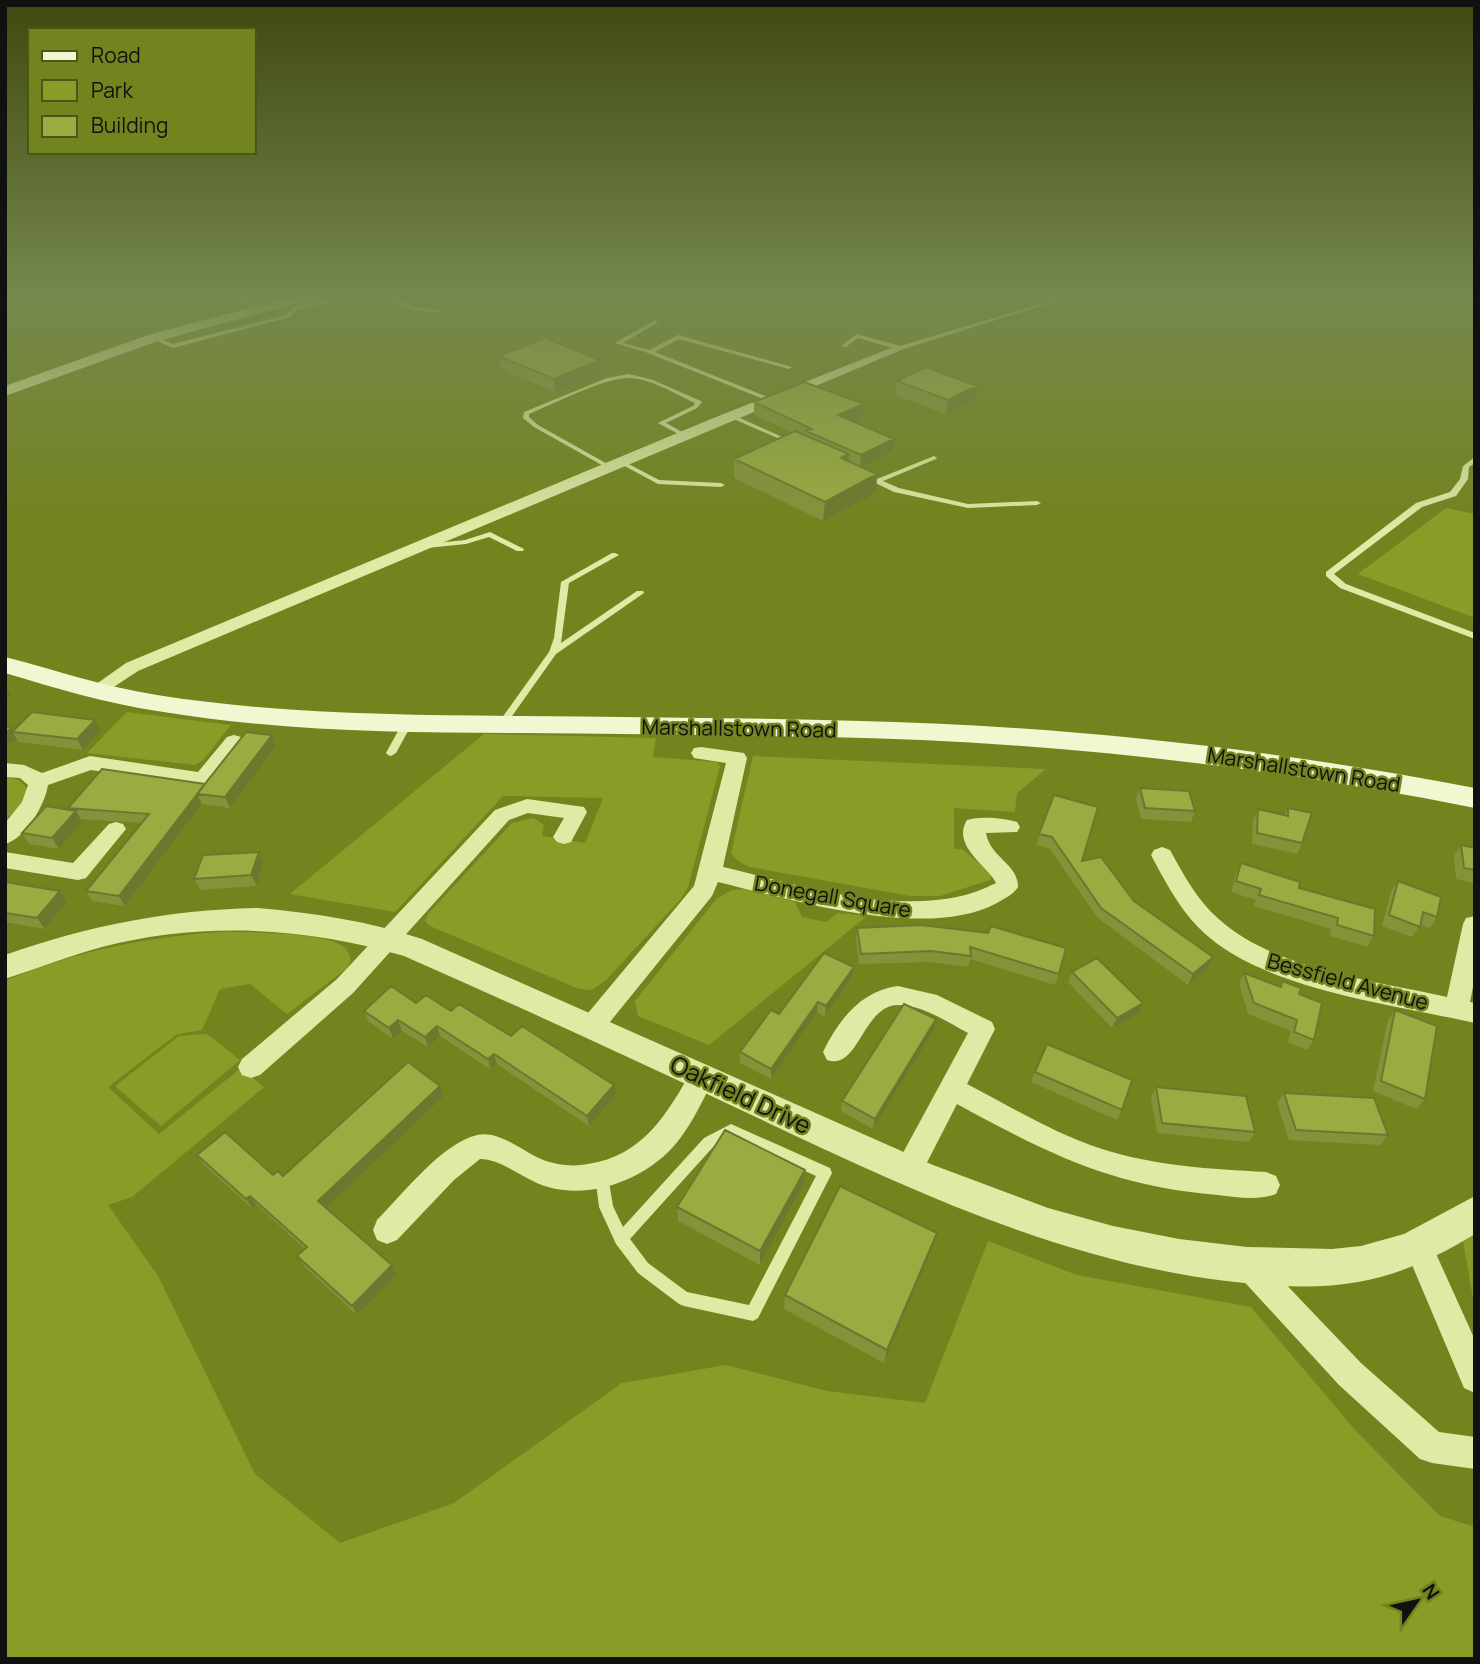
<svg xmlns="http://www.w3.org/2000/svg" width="1480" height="1664" viewBox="0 0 1480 1664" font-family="Manrope,sans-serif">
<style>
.green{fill:#8a9c28}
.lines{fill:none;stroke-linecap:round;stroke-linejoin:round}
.service{fill:#dfeaa5;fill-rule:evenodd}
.minor{fill:#dfeaa5;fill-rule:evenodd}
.tertiary{fill:#dfeaa5;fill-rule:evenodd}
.secondary{fill:#f1f7d0;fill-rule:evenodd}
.wall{fill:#849339}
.shaded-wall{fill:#6c782e}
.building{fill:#9aab42;stroke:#6c782e;stroke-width:2}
.labels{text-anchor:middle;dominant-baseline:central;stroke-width:5;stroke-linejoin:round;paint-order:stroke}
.street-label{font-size:21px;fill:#111;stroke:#72841e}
.near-street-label{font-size:24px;fill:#111;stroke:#72841e}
</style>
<rect width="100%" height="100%" fill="#72841e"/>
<path class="green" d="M1446,508L1475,514V618L1358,574Z
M127,712L231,725L203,760L195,765L87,753Z
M484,734L656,738L653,757L717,762L720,766L688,887L680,900L606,980L592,990L579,989L430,926L425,921L428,914L512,823L534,818L544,825L542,836L585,843L603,798L503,796L395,912L290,894Z
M753,756L1046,769L1017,793L1015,812L954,808V849H962L992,874L990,880L940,896H910L750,867L738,861L731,853Z
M5,777L19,780L28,789L24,801L5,821Z
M745,889L795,902L802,917L826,922L838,913L867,916L709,1045L638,1016L635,1001L717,898L732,890Z
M218,932C246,932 322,932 343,946C348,950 349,954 351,960L346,969L287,1014L250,984L220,989L202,1030L177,1034L108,1087L159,1134L241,1068L264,1087L132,1197L108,1205L158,1276L255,1474L340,1543L454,1503L622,1383L726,1365L827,1391L925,1403L988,1241L1077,1275L1251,1307L1356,1431L1440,1516L1475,1527V1659H5V981C76,951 142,938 218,932Z
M207,1034L240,1060L161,1126L115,1086L179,1036Z
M1475,1213V1310L1460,1223Z"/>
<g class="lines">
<path class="service" d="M234,295H239L259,309L254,310Z
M353,295H361L298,309L290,317L173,348L150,338L155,337L173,344L286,315L294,307Z
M382,295H388L412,306L441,311C423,316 398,306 382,295Z
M1070,295H1077L900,350L858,338L846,347L841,346L857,334L900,346Z
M655,320L658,322L657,323L623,343L649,350L678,335L792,367L789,369L679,339L655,352L773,399V401L771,402L648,353L615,343Z
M629,374L653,380L701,401L702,402L697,408L666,423L686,434V436H682L658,423L693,406L695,403C675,394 650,378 628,378C604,378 553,404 529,414V417L538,425L611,466V468H607L534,427L523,418L524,412L607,378Z
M729,415H733L796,443L791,444L729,417Z
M934,456L937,458L936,459L883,481L899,488L968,504L1037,501L1041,503L1037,505L968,508L894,492L861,476L865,474L877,479Z
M1475,457V463L1469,467L1468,479L1456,496L1422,507L1334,574L1346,584L1475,633V639L1340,588L1326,576V572L1416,503L1450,492L1460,479L1463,466Z
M621,460L659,480L721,483L725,485L721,487L658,484L619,463L618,462Z
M490,532L524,549L523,551H517L489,537L466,544L427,548L423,546L427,544L465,540Z
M612,553H615L619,555L569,583L561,643L637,591H643L644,593L556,654L505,726H499L497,724L499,722L549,652L554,638L561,582Z
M408,719L413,722L396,753L391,756L388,755L386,753L403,722Z
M731,1124L830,1168L832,1173L758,1318L753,1321L684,1306L679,1304L638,1273L616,1244L599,1207L595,1175L597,1170L602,1169L607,1170L613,1206L623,1227L704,1138ZM731,1137L816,1176L749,1305L687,1292L648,1263L630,1239L714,1146Z"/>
<path class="minor" d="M896,346L906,348L138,671L100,696H88L85,692L126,663L711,419Z
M234,735L241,737L244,741L210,784L203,786L91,770L48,785C45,805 25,839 5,844V823L22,802L28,785L20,778L5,777V763L24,765L42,773L90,756L198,772L227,737Z
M701,747L744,753L747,758L723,867C804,886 919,924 996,883C988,866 951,846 967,820C981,816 1003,818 1017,822L1020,827L1017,832L986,833C990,858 1018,863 1018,887C1013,895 1005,898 997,903C927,941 792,900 718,882L712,896L601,1033L592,1036L583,1033L580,1026L583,1019L694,886L726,763L694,758L691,753L694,748Z
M527,799L584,807L587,812L571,842L564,844L557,842L553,837L564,818L528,813L509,820L353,993L260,1075L251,1078L242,1075L238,1067L242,1059L337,979L495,810Z
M116,822L123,824L126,829L86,878L78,880L5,868V852L73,863L109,824Z
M1162,847L1170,850C1180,868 1190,887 1204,904C1259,969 1368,979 1447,997L1463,924L1466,918L1475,916V977L1470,1002L1475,1003V1023C1396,1005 1272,990 1210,938C1183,916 1167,885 1151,855L1154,850Z
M898,986L937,995L992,1022L995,1029L967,1084C1011,1107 1055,1134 1102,1149C1155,1166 1211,1169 1266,1172L1276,1176L1280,1185L1276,1194C1258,1201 1236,1197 1218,1195C1111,1186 1049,1154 957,1104L918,1180L908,1184L898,1180L894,1171L898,1162L968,1033C947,1022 923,1005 898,1005C862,1006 859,1071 827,1060L823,1052C839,1019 861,991 898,986Z
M702,1065L711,1068L715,1076C704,1098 693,1122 678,1141C649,1178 593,1200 548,1187C525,1181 503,1159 480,1159L454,1180L397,1240L387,1244L377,1240L373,1230L377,1220C402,1195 442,1143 477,1135C499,1130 522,1151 541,1159C555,1165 573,1167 588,1164C643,1156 668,1113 693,1068Z
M1418,1232L1428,1236L1475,1340V1393L1464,1388L1404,1246L1408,1236Z
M1248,1251L1258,1255L1361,1363L1439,1432L1475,1437V1469L1432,1463L1420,1459L1339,1385L1238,1275L1233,1265L1238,1255Z"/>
<path class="tertiary" d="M297,295H318L316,298L158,341L5,396V386L148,335Z
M258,908C315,913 368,921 422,939L933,1165L1048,1208L1113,1226L1179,1239L1247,1247L1332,1249L1361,1246L1404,1234L1475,1196V1234C1439,1256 1400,1275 1358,1282C1315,1290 1270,1286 1226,1281C1047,1259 886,1178 724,1102C618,1052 511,1003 404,956C305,927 202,921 102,947C69,956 38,968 5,979V955C91,925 168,910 258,908Z"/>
<path class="secondary" d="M5,657C56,670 105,687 157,695C277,714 399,715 520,716C634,717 748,718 862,721C1068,726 1272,749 1475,788V808C1260,765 1044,741 825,737C723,735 622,734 520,733C399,733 277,731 157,711C105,703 55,688 5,673Z"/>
</g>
<path class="wall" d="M499,356L602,373L555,392L501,369Z
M897,381L975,399L946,414L895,395Z
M754,402L863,416L852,421L893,451L861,467L877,474L876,493L823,521L734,478V459L791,432L754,415Z
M5,724L13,731H101L83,750L19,742L17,740L5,746Z
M272,735L276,746L230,808L202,804L125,906L92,901L86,891L141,823L81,819L82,822L59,849L29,844L22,833L69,810L68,808L205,784Z
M1140,788L1195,811L1191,822L1141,819L1136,799Z
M1054,795L1082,861L1134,901L1213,957L1208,968L1188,985L1098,918L1049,848L1036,845Z
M1288,808L1302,843L1297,854L1252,844L1253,820L1258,809L1284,815Z
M1461,845L1475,848V883L1456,879L1454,856Z
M259,852L263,863L257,886L200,890L194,879Z
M1241,863L1299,888L1374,936L1367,947L1330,936L1331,929L1254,906L1256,900L1231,892L1236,874Z
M1398,881L1437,917L1430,928L1420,925L1412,937L1382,926L1391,892Z
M5,882L60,891L67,902L45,929L5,922Z
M921,925L1059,974L1055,985L970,959L968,967L929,962L859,964L856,939L857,928Z
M854,967L852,977L825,1017L817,1012L771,1079L740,1063V1052L779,1014Z
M1072,972L1138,1014L1112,1028L1068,982Z
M1244,973L1279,986L1282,981L1299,994L1314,1040L1307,1050L1288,1042L1291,1031L1248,1014L1239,984Z
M416,1003L451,1011L511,1036L616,1095L589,1126L497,1064L491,1070L440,1036L428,1047L402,1031L393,1039L368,1021L364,1011Z
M1395,1010L1425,1099L1416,1109L1373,1091L1388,1020Z
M934,1030L873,1129L841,1111L842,1101Z
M1035,1072L1122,1110L1117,1120L1031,1082Z
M440,1086L444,1096L326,1208L392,1265L397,1274L357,1315L304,1266L297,1256L305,1249L257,1205L253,1209L204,1165L197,1155L273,1175L283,1176Z
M1156,1087L1255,1132L1249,1142L1157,1133L1151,1098Z
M1284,1093L1388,1135L1380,1145L1289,1140L1277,1103Z
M805,1170L803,1185L760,1265L678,1221L677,1207Z
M937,1233L933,1247L884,1363L784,1309L785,1295Z"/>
<path class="shaded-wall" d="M600,360L602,373L555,392L554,379Z
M977,386L975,399L946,414L948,400Z
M864,404L863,416L837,428L838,415Z
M894,439L893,451L860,468L861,455Z
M849,454L847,474L841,458Z
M877,474L876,493L823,521L825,502Z
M5,686L11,695L5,699Z
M95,720L101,731L83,750L77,739Z
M11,729L17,740L5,746V732Z
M272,735L276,746L230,808L225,797Z
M197,794L202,804L125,906L119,896Z
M76,811L82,822L59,849L52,838Z
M259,852L263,863L257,886L251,875Z
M60,891L67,902L45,929L37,918Z
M1213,957L1208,968L1188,985L1193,974Z
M854,967L852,977L825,1017L826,1006Z
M818,1002L817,1012L771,1079V1069Z
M1143,1003L1138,1014L1112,1028L1117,1018Z
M936,1019L934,1030L873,1129L875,1119Z
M398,1020L402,1031L393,1039L389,1028Z
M437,1026L440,1036L428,1047L425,1037Z
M494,1054L497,1064L491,1070L488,1059Z
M614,1085L616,1095L589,1126L587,1116Z
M440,1086L444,1096L324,1210L318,1201Z
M805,1170L803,1185L760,1265V1251Z
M250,1196L257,1205L253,1209L246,1199Z
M937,1233L933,1247L884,1363L887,1350Z
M392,1265L397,1274L357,1315L352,1306Z"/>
<path class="building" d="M545,338L600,360L554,379L499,356Z
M926,367L977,386L948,400L897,381Z
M804,382L864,404L838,415L894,439L861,455L806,431L812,429L754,402Z
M795,431L849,454L841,458L877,474L825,502L734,459Z
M32,712L95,720L77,739L12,732Z
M5,724L11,729L5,732Z
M246,732L272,735L225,797L197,794Z
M102,769L205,784L119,896L86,891L149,814L68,808Z
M1140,788L1189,791L1195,811L1145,808Z
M1054,795L1098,807L1082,861L1101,857L1134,901L1213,957L1193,974L1101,908L1052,837L1039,834Z
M46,806L76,811L52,838L22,833Z
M1288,808L1312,813L1302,843L1257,833L1258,809L1288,816Z
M1461,845L1475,848V870L1464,868Z
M259,852L251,875L194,879L203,855Z
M1241,863L1300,882L1299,888L1375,909L1374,936L1337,925L1338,918L1259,895L1261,889L1236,881Z
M1398,881L1441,897L1437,917L1423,912L1420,927L1389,915Z
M5,882L60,891L37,918L5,913Z
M921,925L988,933L991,926L1066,948L1059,974L970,947L971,956L931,951L861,954L857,928Z
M824,953L854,967L826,1006L818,1002L771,1069L740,1052L771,1010L779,1014Z
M1097,958L1143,1003L1117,1018L1072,972Z
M1244,973L1281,987L1282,981L1301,988L1299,994L1322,1003L1314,1040L1294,1032L1297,1020L1254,1003Z
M391,986L416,1003L426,995L451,1011L459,1004L511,1036L522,1026L614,1085L587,1116L494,1054L488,1059L437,1026L425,1037L398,1020L389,1028L364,1011Z
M904,1004L936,1019L875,1119L842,1101Z
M1395,1010L1437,1026L1425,1099L1381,1081Z
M1047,1044L1132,1080L1122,1110L1035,1072Z
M408,1062L440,1086L318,1201L392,1265L352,1306L297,1256L307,1247L250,1196L246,1199L197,1155L225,1132L273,1175L278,1171L283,1176Z
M1156,1087L1246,1096L1255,1132L1162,1123Z
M1284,1093L1374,1098L1388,1135L1296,1130Z
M725,1130L805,1170L760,1251L677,1207Z
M840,1186L937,1233L887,1350L785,1295Z"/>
<linearGradient id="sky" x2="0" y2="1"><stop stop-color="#3f4910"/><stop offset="0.56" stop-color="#76884c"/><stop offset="1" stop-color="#76884c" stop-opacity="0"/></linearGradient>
<rect width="1480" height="527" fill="url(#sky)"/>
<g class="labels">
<g class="street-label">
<text transform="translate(739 728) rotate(1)">Marshallstown Road</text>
<text transform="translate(1304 769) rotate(9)">Marshallstown Road</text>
<text transform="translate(833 896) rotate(10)">Donegall Square</text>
<text transform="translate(1348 981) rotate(15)">Bessfield Avenue</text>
</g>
<g class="near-street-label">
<text transform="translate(741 1094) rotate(25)">Oakfield Drive</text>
</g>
</g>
<rect width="1480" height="1664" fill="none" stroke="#111111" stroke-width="14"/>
<rect x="28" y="28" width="228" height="126" fill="#72841e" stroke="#4b5619" stroke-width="2"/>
<rect x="42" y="51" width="35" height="10" fill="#f1f7d0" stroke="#4b5619" stroke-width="2"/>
<text x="91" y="63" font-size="21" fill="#111111">Road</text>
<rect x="42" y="80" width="35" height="21" fill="#8a9c28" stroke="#4b5619" stroke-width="2"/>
<text x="91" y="98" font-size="21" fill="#111111">Park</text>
<rect x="42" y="116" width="35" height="21" fill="#9aab42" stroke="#4b5619" stroke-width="2"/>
<text x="91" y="133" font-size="21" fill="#111111">Building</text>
<g transform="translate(1417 1601) rotate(56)" stroke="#72841e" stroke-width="5" paint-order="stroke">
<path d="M0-5L12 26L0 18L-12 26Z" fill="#111111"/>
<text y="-10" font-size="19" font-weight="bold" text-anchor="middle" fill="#111111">N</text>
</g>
</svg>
